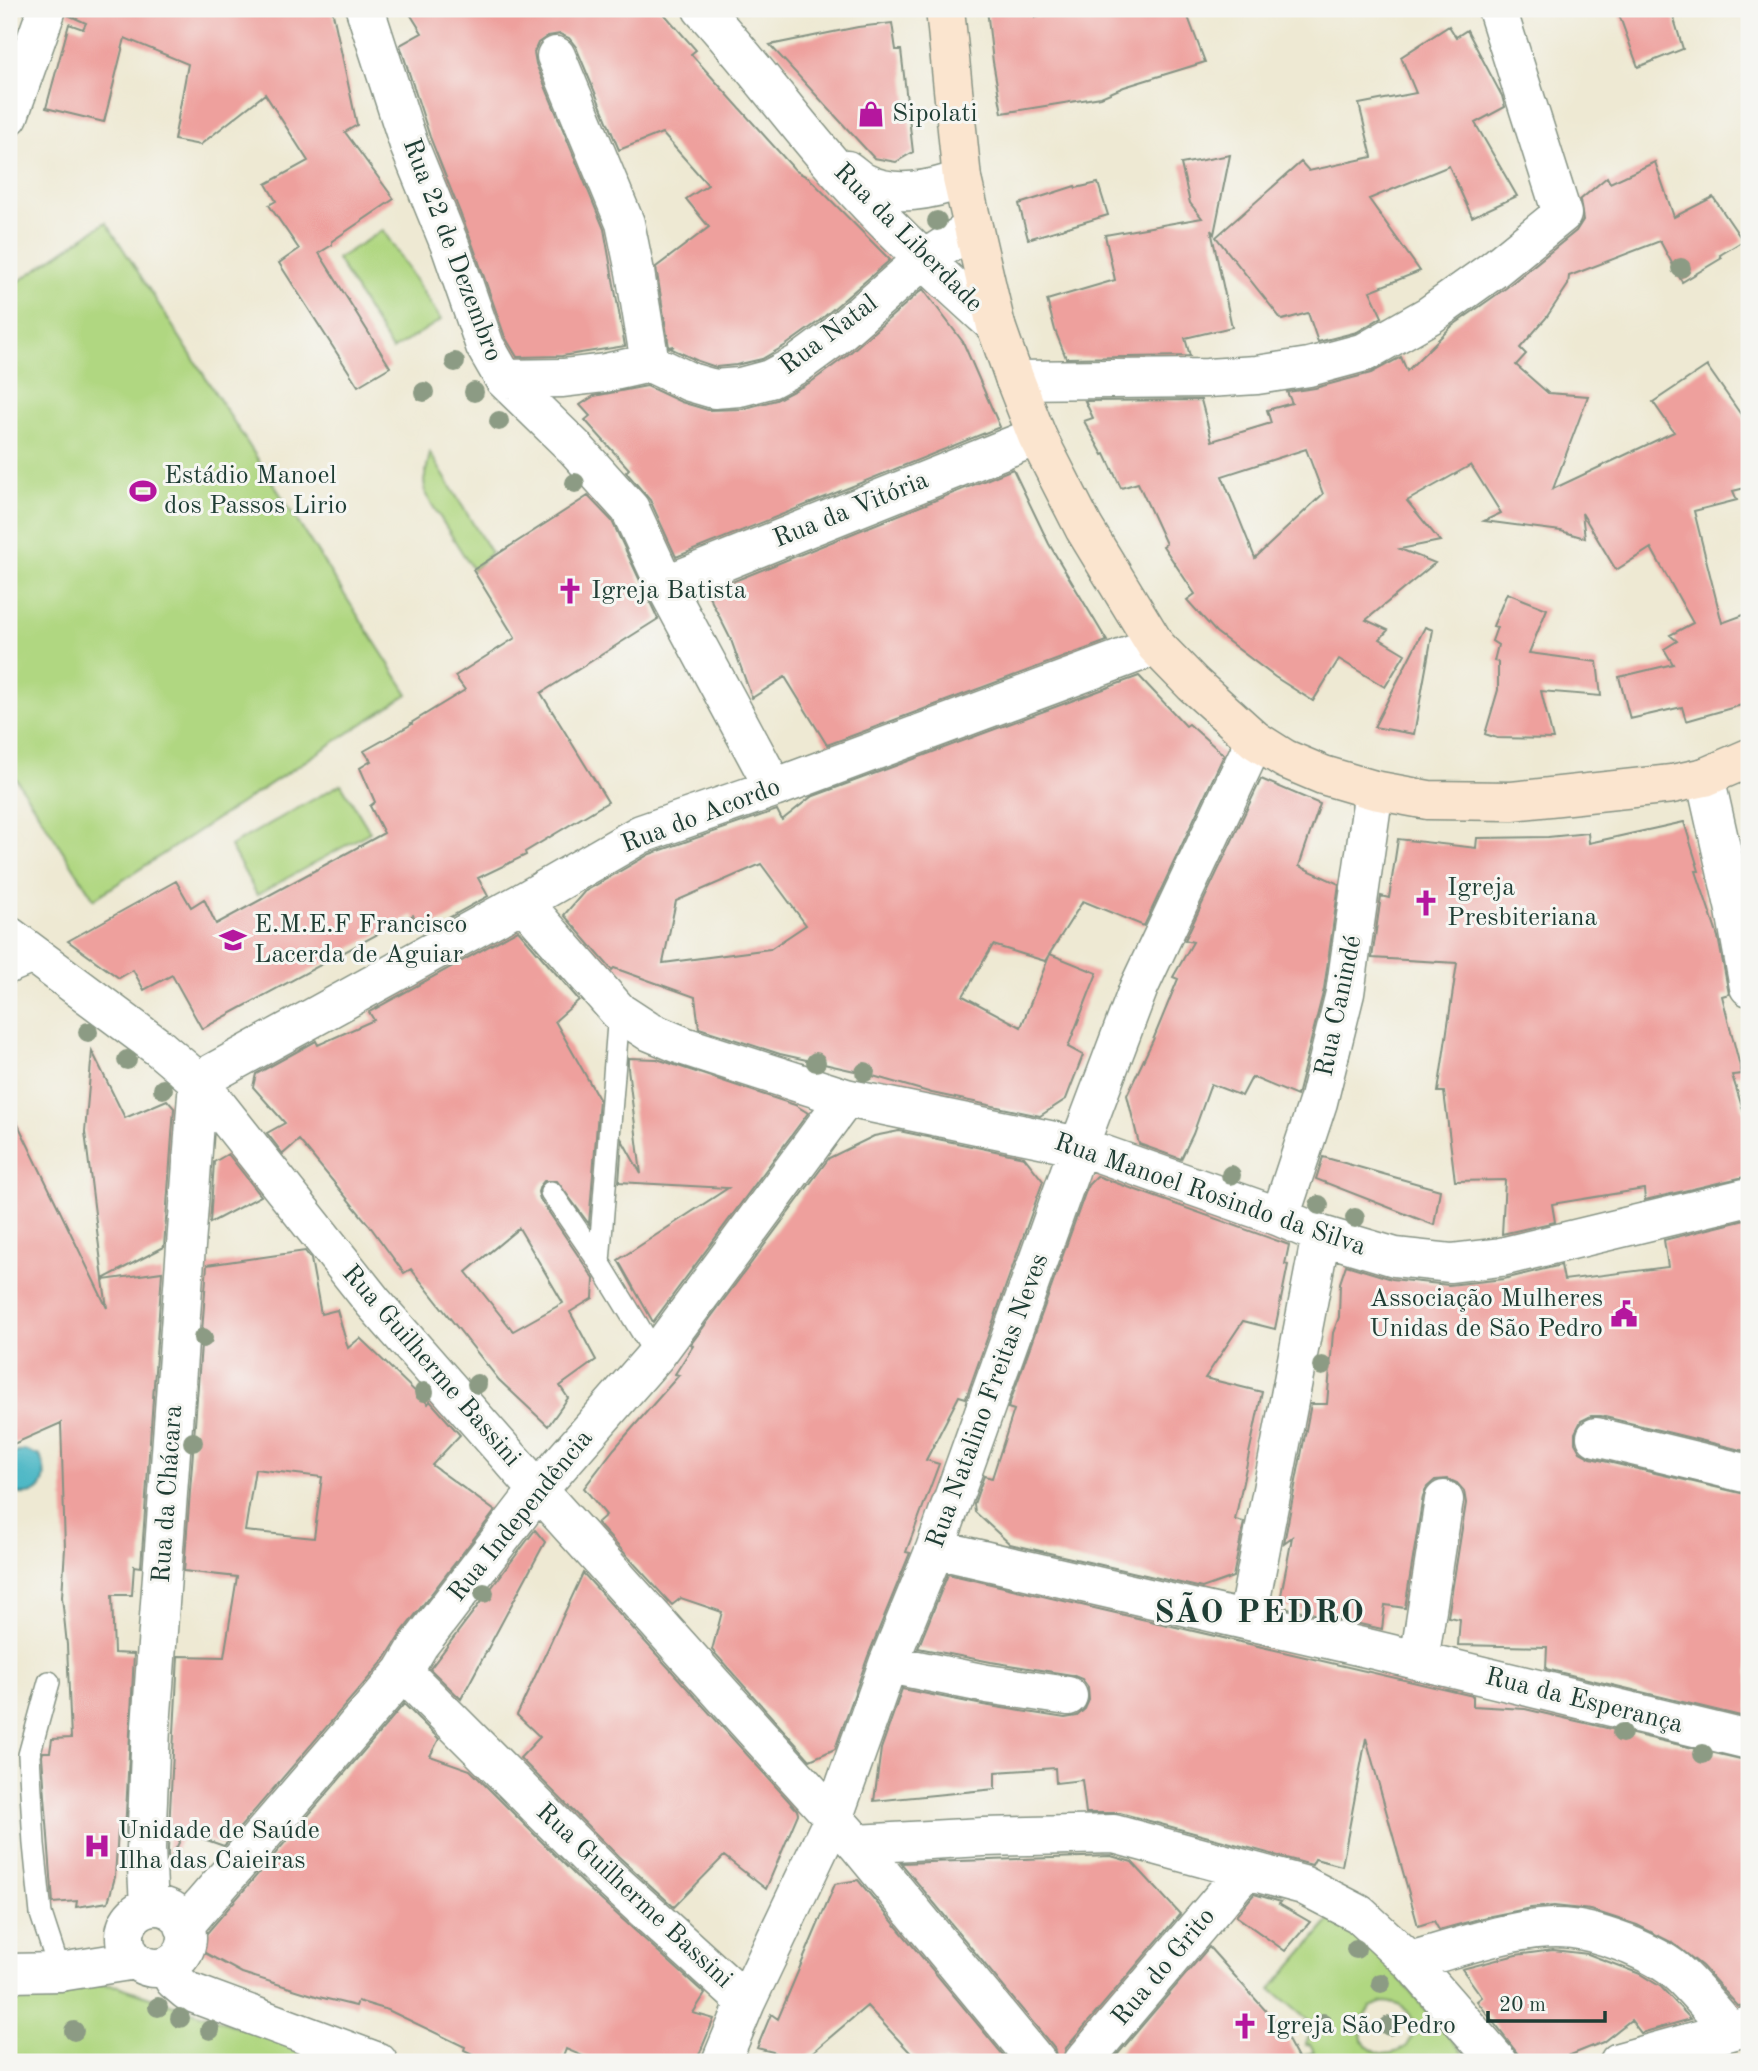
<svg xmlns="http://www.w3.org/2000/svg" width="1758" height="2071" viewBox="0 0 1758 2071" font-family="'Old Standard TT',serif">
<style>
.green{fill:#b0d781;stroke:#688a5a;stroke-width:2;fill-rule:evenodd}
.water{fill:#49b6c4;stroke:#347a7c;stroke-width:2}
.building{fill:#eea09d;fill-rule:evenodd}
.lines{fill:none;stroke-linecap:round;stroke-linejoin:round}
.service-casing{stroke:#869384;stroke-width:24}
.minor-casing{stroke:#869384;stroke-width:41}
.secondary-casing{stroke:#869384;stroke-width:41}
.service{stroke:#fff;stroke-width:21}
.minor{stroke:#fff;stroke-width:38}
.secondary{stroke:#fbe5cf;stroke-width:38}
.tree{fill:#8c9b84}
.labels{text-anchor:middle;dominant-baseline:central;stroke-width:6;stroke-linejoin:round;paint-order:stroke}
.poi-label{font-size:26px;fill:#1f3d34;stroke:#f6f6f2;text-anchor:start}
.street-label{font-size:26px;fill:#1f3d34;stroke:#f6f6f2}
.district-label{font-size:33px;font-weight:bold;letter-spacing:2px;fill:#1f3d34;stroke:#f6f6f2}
</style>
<rect width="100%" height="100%" fill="#f6f6f2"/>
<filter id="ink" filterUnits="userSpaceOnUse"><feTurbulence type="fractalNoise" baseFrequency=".0143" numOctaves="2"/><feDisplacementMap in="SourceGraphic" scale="14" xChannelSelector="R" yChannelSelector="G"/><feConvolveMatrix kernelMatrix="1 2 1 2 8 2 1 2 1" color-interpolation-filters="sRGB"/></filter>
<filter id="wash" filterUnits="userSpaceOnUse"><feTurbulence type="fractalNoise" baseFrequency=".00686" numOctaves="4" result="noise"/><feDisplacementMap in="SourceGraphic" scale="28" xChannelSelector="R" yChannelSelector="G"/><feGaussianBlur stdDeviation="1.57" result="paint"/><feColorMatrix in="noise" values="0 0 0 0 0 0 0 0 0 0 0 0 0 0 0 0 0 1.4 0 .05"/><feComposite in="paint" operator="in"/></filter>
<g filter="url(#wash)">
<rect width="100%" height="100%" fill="#eee9d3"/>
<path class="green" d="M106,222L408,694L94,899L9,768V288Z
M383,230L441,320L392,350L337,259Z
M430,453L491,553L473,570L426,495L424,481Z
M341,784L370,832L257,895L230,846Z
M1333,1917L1380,1956L1471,2062H1306L1304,2055L1314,2052L1310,2044L1305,2045V2042L1317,2028L1271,1989ZM1384,2002C1411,2004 1421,2024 1407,2046C1389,2058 1376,2056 1362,2040L1360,2022L1370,2007Z
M47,1979L118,1986L341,2062H9V1980Z"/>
<path class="water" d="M24,1450L40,1456C52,1484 39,1500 9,1492V1455Z"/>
<g id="blocks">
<path class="building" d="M68,9H332L357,125L345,132L394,199L332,241V245L319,253L390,367L358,386L279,263L299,249L269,205L276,201L266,184L308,161L265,94L200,145L174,140L188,64L125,38L104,122L46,108L69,24L83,29L86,23L68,15Z
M407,9H660L696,50L691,54L796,171L809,178L890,260L818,322L786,345L762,359L736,365L716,367L698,361L670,348L674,346L669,347L656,267L709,227L686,199L708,185L662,133L619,150L576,47L569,38L560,34L548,36L538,43L534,52L536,64L604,229L625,346L562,356L517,357L505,337L471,240L430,137L400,45L422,33Z
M987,9H1034L1035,17L1081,9H1185L1205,62L1124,87L1101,97L1002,113L993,62Z
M1617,9H1671L1683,49L1638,67Z
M892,23L896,50H901L913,152L896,162L874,158L770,45L858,27Z
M1449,26L1456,37L1467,30L1502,96L1505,107L1475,123L1517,196L1472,217L1449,166L1369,199L1420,271L1370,291L1382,317L1357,332L1318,342L1308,313L1282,320L1216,237L1301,162L1309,171L1372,157L1359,104L1416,93L1401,57Z
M1230,155L1214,234L1211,230L1232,327L1185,338L1190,356L1066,358L1055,330L1047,300L1115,280L1105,235L1202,218L1190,203L1181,164Z
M1655,162L1674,217L1713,197L1743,241L1720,255L1722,258L1682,282L1660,241L1569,276L1568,285L1546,318L1520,348L1526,354L1516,365L1548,393L1588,396L1553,489L1674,432L1653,402L1707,366L1749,426V487L1733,491L1737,500L1694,511L1722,623L1749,613V703L1686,721L1682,707L1630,719L1619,677L1673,664L1664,649L1677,641L1670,635L1693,623L1651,548L1616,570L1582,513L1585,538L1561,531L1484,521L1501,513L1471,465L1407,501L1440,541L1400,549L1435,563L1366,620L1388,630L1380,639L1405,654L1385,687L1339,659L1313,701L1275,677L1216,632L1187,600L1195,594L1163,546L1166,544L1138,483L1121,488L1105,454L1103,455L1084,421L1093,418L1085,401L1201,400L1212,441L1271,423L1267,410L1292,403L1287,392L1315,388L1371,373L1401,357L1407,371L1452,326L1506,288L1576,231L1583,220L1580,200L1607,177L1610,183ZM1306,449L1323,494L1255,558L1222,476Z
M1098,183L1108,215L1028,239L1019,204L1075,186L1076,188Z
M923,289L963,342L1000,427L676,557L650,500L626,472L629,469L585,420L590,416L580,405L594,396L647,386L681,402L708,410L742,409L776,400L811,382L845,357Z
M1013,469L1049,544L1107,641L827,745L785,677L752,698L731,640L707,592Z
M588,496L612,521L658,619L541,693L608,802L525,852L526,855L478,878L488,896L423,932L413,915L202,1029L172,975L144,990L133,970L119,978L68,941L176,881L191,907L204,899L216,924L384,833L370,806L375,802L360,768L371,761L364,751L412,724L411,723L465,690L455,676L515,638L473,570Z
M1507,593L1547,609L1529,653L1597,662L1601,696L1541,691L1553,739L1497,738L1485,734L1498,690V662L1494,661L1498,645L1492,641L1497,627L1493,626Z
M1425,627L1433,630L1414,734L1374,727Z
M1139,676L1186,726L1189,724L1224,755L1144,926L1083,901L1045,961L993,945L963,996L1021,1027L1050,954L1097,973L1068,1047L1083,1055L1066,1099L1040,1116L932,1093L859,1072L780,1054L699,1028L695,997L614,968L612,970L564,915L584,892L650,854L777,810L782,820L811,797ZM761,864L806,925L770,949L663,963L676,901Z
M1261,779L1320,804L1299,866L1339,884L1324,989L1297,1096L1252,1077L1242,1096L1211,1084L1193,1134L1181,1159L1139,1144L1127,1095L1153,1040L1178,979L1173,977L1193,942L1185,940Z
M1684,822L1699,871H1696L1718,937L1729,994L1722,996L1742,1074L1732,1075L1749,1129L1748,1176L1645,1200L1644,1189L1552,1204L1555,1222L1502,1234L1505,1180L1455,1181L1444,1092H1438L1457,963L1372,958L1381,896L1389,898L1398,839L1476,848L1477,838L1548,837L1588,833L1589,843Z
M518,930L579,1000L555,1021L599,1099L589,1224L557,1181H544L540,1186L538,1192L540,1199L594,1279L593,1298L570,1312L596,1360L560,1386L568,1398L548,1426L499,1380L411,1269L404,1273L369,1225L299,1140L283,1154L267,1133L285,1123L253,1087L256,1074L316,1041L318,1045L374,1020L369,1012ZM519,1228L563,1303L513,1331L466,1272Z
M92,1051L125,1118L167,1100L174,1108L164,1247L103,1279L85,1132Z
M628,1058L657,1059L795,1105L808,1113L653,1322L618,1260L728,1188L619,1182L622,1140L641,1174L628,1068Z
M9,1106L107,1308L103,1280L162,1272L141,1567L134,1566L132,1595H112L114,1653L134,1654L125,1833L118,1830L115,1877L108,1902L76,1907L77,1901L53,1903L42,1756L43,1752H50L52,1739L71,1738L67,1645L62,1597L65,1548L61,1423L9,1446Z
M899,1131L1024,1157L1043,1181L966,1398L959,1396L926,1460L939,1464L906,1552L910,1553L868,1656L835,1749L810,1760L712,1650L722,1612L681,1598L672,1605L597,1523L606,1515L584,1488L614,1449L679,1375L675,1374L693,1346L691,1344L829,1158L874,1136Z
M228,1154L261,1196L210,1223L214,1162Z
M1323,1157L1440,1190L1434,1225L1316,1179Z
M1097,1176L1289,1245L1285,1264L1288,1265L1275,1329L1243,1321L1205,1378L1262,1392L1235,1520L1244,1522L1233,1577L1202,1588L1010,1544L975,1512L974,1504L984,1476L992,1478L1014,1410L1008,1408L1088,1185Z
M1749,1219V1452L1601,1416H1591L1581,1421L1575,1433V1443L1580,1452L1591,1458L1749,1495V1718L1546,1669L1547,1647L1458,1645L1460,1619L1448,1617L1466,1503L1464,1491L1457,1483L1448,1479L1435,1480L1427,1487L1423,1496L1405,1608L1385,1605L1382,1629L1279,1606L1292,1537L1284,1543L1311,1404H1327L1333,1333L1339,1317L1340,1283L1346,1265L1392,1279L1449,1285L1504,1279L1561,1265L1564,1280L1668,1267L1664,1240Z
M305,1251L311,1259L321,1314L337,1310L348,1348L360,1338L428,1404L430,1401L460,1435L432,1465L495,1511L402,1632L385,1659L224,1846L184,1832L171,1859L168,1857V1849L178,1656L224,1657L237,1577L184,1571L207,1265ZM255,1469L322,1477L314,1538L245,1531Z
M535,1530L545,1542L461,1699L430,1669Z
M583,1573L797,1810L798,1814L766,1889L724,1856L674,1907L618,1856L520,1758L540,1737L517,1715Z
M948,1574L1473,1696V1706L1525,1709L1749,1761V2005L1738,2006L1702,1966L1673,1943L1637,1925L1591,1910L1554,1906L1531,1908L1486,1917L1439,1930L1434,1921L1418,1926L1366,1738L1342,1866L1315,1859L1312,1865L1120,1813H1086L1082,1780L1056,1783L1055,1768L995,1772V1789L874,1801L881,1749L902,1689L983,1705L1065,1718L1077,1716L1085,1709L1089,1700L1088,1687L1082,1679L1072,1675L991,1662L918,1648Z
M404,1704L439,1739L430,1756L470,1770L588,1888L705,1994L693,2013L714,2019L696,2062H597L566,2049L561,2062H489L464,2050L465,2047L388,2010L358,2001L356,2006L319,1997L242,1973L192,1946L201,1940Z
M1111,1856L1132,1862L1180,1914L1066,2048L1062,2062H1058L1054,2048L901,1863Z
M858,1880L1009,2062H919L867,2006L801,2062H787L773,2052L757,2048L771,2014L778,2019L835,1884Z
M1254,1894L1281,1902L1279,1904L1310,1922L1285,1951L1236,1916Z
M1209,1947L1282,2029L1300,2062H1111Z
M1553,1950L1588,1954L1640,1974L1661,1987L1691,2019L1641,2033L1631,2020L1603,2042L1553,2062H1524L1477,2001L1482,1997L1462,1969L1516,1955Z"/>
</g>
</g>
<g filter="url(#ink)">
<use href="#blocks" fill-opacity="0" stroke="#869384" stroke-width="2"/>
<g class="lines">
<g class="service-casing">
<path id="service" d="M9,973L40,960
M551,1192L599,1262L656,1355
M599,1262L619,1012
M49,1682L29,1755L34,1844L41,1914L60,1972"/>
</g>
<g class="minor-casing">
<path id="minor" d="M365,9L409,145L451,248L485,346L504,379L575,448L630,509L665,585L774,788
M702,9C743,53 779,102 818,148C872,213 934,270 996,326
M556,56L625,223L635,272L650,363
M9,116L47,9
M847,170C853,174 858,180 865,183C894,198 933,190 962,179
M504,379L563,378L605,373L650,363L690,382L714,389L740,387L770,379L798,364L832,339L923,260L973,228
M1015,380L1207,378L1257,375L1309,367L1365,352L1430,315L1493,270L1562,214L1497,9
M665,585L1037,436
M1705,777L1735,910L1749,987
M523,902L619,1012L648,1031L684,1046L846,1098L1079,1146L1280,1217L1321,1235L1395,1257L1451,1263L1501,1257L1749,1197
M9,936L158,1047L198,1081L373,1302L538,1490L857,1844L1037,2062
M1280,1217L1318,1102L1345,993L1374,790
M1596,1437L1749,1474
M935,1549L1371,1649L1749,1740
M1247,1620L1321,1235
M1419,1661L1444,1500
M888,1664L987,1684L1068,1696
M403,1672L603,1872L746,2002
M857,1844L983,1837L1114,1834L1303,1885L1359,1914L1410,1961L1498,2062
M149,1906L146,1849L151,1727L198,1081L523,902L641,834L774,788L1156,646
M125 1937a31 31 0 1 1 62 0a31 31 0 1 1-62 0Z
M184,1926L403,1672L419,1645L538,1490L656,1355L846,1098
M1410,1961C1459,1948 1522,1923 1572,1929C1591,1931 1611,1938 1629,1945C1647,1953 1666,1961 1680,1975C1698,1992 1714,2012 1730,2031
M167,1967L174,1980L187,1991L378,2062
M9,1973L60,1972L135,1960
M721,2062L746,2002L833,1819L888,1664L935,1549L1079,1146L1139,987L1255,740
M1083,2062L1245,1871
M1619,2062L1749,2026"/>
</g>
<g class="secondary-casing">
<path id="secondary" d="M945,9L962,179L996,326L1015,380L1037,436L1084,528L1156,646L1193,684L1255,740L1285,759L1323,775L1374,790L1428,800L1512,801L1672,784L1705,777L1749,758"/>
</g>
<use href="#service" class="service"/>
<use href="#minor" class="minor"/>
<use href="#secondary" class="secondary"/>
</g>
<g class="tree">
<circle cx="937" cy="221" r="10"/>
<circle cx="1681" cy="268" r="10"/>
<circle cx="455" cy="362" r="10"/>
<circle cx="424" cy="392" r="10"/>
<circle cx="474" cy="392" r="10"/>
<circle cx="499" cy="421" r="10"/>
<circle cx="575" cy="483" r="10"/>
<circle cx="88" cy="1032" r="10"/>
<circle cx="127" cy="1060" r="10"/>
<circle cx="816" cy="1062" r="10"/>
<circle cx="865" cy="1072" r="10"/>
<circle cx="163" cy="1089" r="10"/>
<circle cx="1231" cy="1175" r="10"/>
<circle cx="1319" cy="1205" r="10"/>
<circle cx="1355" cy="1218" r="10"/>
<circle cx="203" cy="1338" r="10"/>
<circle cx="1322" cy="1366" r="10"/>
<circle cx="477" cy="1384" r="10"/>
<circle cx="424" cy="1392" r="10"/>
<circle cx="193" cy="1442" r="10"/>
<circle cx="484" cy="1593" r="10"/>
<circle cx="1622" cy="1733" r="10"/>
<circle cx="1703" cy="1754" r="10"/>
<circle cx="1356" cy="1949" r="10"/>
<circle cx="1381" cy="1983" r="10"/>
<circle cx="158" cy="2007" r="10"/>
<circle cx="180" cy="2018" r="10"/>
<circle cx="1323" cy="2023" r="10"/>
<circle cx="1389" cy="2026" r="10"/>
<circle cx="210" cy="2030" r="10"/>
<circle cx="74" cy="2031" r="10"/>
</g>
</g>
<defs>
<g id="shop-bare" transform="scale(2.1)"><path d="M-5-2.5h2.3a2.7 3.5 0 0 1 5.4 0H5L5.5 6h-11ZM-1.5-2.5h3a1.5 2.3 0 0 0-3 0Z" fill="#b5179e" stroke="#f6f6f2" stroke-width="2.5" paint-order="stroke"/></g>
<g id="stadium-bare" transform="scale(2.1)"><path d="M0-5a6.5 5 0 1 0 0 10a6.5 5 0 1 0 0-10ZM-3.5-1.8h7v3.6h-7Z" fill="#b5179e" stroke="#f6f6f2" stroke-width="2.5" paint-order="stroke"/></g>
<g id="church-bare" transform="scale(2.1)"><path d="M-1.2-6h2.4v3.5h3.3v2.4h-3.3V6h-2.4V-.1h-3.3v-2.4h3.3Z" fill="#b5179e" stroke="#f6f6f2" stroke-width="2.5" paint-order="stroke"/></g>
<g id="school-bare" transform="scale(2.1)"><path d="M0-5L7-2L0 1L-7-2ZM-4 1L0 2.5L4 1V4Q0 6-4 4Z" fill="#b5179e" stroke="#f6f6f2" stroke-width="2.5" paint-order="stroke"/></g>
<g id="civic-bare" transform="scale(2.1)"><path d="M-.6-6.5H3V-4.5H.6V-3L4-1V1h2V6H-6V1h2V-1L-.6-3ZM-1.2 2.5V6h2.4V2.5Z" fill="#b5179e" stroke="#f6f6f2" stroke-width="2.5" paint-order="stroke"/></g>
<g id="hospital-bare" transform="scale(2.1)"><path d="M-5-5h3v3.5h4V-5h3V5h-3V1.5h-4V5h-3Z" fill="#b5179e" stroke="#f6f6f2" stroke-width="2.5" paint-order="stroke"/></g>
</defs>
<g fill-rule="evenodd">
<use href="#shop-bare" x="871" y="114"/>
<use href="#stadium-bare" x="143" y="491"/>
<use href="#church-bare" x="570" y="591"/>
<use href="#church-bare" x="1426" y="903"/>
<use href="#school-bare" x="233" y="940"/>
<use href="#civic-bare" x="1624" y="1314"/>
<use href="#hospital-bare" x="97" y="1846"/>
<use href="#church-bare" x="1245" y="2026"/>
</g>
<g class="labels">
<g class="poi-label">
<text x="892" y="114">Sipolati</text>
<text x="164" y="476">Estádio Manoel<tspan x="164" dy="30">dos Passos Lirio</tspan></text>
<text x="591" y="591">Igreja Batista</text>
<text x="1447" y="888">Igreja<tspan x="1447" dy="30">Presbiteriana</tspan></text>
<text x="254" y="925">E.M.E.F Francisco<tspan x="254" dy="30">Lacerda de Aguiar</tspan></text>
<text x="1603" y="1299" text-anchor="end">Associação Mulheres<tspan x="1603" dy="30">Unidas de São Pedro</tspan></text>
<text x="118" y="1831">Unidade de Saúde<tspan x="118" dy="30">Ilha das Caieiras</tspan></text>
<text x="1266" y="2026">Igreja São Pedro</text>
</g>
<g class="street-label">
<text transform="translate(908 238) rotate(45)">Rua da Liberdade</text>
<text transform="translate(452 250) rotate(69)">Rua 22 de Dezembro</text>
<text transform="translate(829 335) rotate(-37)">Rua Natal</text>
<text transform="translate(851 510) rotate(-22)">Rua da Vitória</text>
<text transform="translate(701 816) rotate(-21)">Rua do Acordo</text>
<text transform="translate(1339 1006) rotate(-78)">Rua Canindé</text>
<text transform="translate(1210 1195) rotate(19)">Rua Manoel Rosindo da Silva</text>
<text transform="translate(431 1366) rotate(49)">Rua Guilherme Bassini</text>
<text transform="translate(988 1401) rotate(-70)">Rua Natalino Freitas Neves</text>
<text transform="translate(168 1494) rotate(-86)">Rua da Chácara</text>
<text transform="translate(521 1516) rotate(-51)">Rua Independência</text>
<text transform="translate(1584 1701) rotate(14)">Rua da Esperança</text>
<text transform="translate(634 1896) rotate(43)">Rua Guilherme Bassini</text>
<text transform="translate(1164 1967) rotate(-50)">Rua do Grito</text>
</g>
<g class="district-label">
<text x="1260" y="1613">SÃO PEDRO</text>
</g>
</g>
<rect width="1758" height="2071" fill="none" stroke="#f6f6f2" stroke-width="35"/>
<path d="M1488 2011v10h117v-10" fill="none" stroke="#1f3d34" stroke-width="3.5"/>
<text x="1499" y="2011" font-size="21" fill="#1f3d34" stroke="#f6f6f2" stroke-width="5" paint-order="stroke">20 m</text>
</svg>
